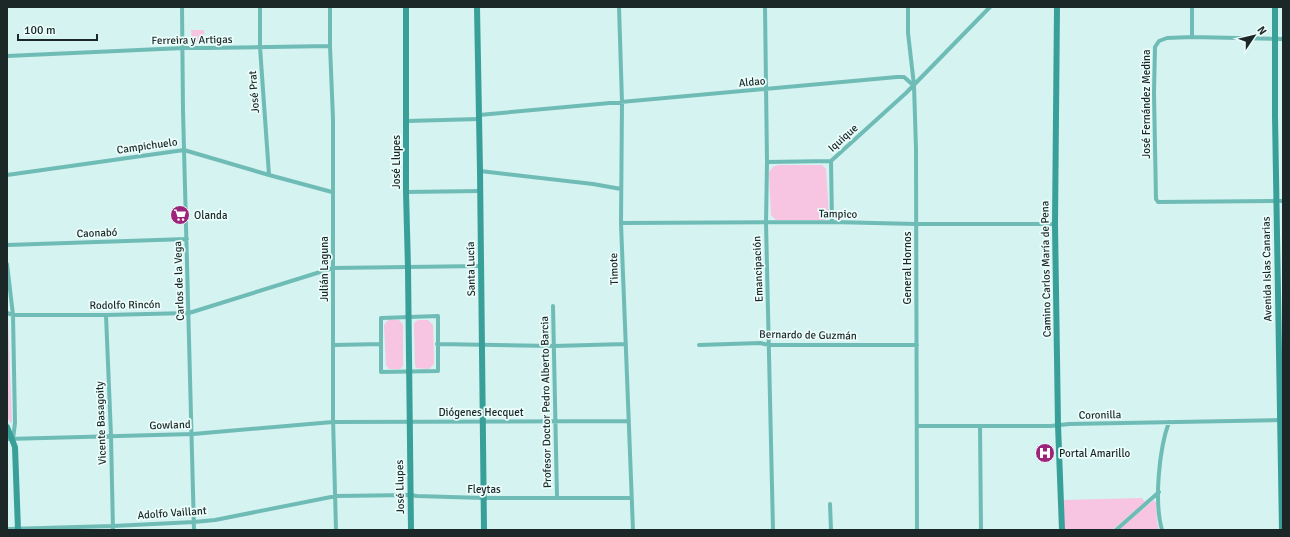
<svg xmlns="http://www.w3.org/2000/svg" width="1290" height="537" viewBox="0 0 1290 537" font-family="Signika,sans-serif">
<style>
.green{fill:#f7c4e2}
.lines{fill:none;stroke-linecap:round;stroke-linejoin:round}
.street{stroke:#6fbcb6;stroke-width:4}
.secondary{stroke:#399f99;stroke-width:6}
.labels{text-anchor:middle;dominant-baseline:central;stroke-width:3.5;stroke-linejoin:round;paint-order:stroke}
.street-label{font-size:11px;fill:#1c2827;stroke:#ebfefc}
.poi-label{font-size:11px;fill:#1c2827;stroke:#ebfefc;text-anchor:start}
</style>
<rect width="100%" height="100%" fill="#d5f3f0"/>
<path class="green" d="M191,30H204L205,41L192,42Z
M778,165H822L826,169L829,215L824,220H776L771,215L769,172L773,167Z
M389,319L399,320L403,325V366L400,369H389L386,365L384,325Z
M7,320H8L12,423L10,422L7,416Z
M428,320L433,325L434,364L429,369L416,368L415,365L414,325L415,322L418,320Z
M1142,498L1145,502L1112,530H1064V500Z
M1154,500L1156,503L1157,522L1159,530H1118Z"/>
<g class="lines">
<path class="street" d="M182,7L183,111L194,530
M260,7V47L269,175
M330,7V46L333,119V418L336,530
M619,7L622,102L621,223L633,530
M765,7L767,162L766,223L773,530
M908,7V33L914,85L916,149L917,530
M1192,7V37
M1283,39L1192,37L1167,38L1159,41L1155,47L1154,93L1156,199L1158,202L1283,201
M7,56L183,48H207L330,46
M479,115L897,77H904L913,85
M407,121L479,119
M831,161L832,222
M767,162L831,161L906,93L990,7
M480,171L593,184L621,189
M7,175L184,150L269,175L332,192
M406,192L480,191
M621,223L832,222L916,224H1055
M7,245L187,239
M7,264L13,315L15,423L13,439
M553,306L557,497
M7,313L13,315H106L189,313L333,268L481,266
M106,315L111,436L113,530
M438,316V371L381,372V318Z
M437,344L554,346L626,344
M334,345L381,344
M699,345L760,343L769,345H917
M917,426H1051L1069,424L1283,420
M980,426L981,530
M7,439L193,434L333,422L629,421
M830,504L831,530
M7,529L113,526L194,522L215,520L336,496L410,495L417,496L483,498H631
M1116,530L1159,492
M1162,530C1154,502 1159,449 1169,422"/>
<path class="secondary" d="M406,7V192L408,268L411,530
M477,7L480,171L484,530
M1057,7L1055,224L1058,425L1062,530
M1275,7V116L1282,530
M7,427L15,447L18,530"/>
</g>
<defs>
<g id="supermarket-disc" transform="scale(1)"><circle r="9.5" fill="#9e237a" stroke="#ebfefc"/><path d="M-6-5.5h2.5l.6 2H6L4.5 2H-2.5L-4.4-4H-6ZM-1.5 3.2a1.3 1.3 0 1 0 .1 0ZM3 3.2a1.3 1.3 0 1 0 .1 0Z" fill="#fff"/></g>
<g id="hospital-disc" transform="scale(1)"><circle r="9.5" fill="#9e237a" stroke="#ebfefc"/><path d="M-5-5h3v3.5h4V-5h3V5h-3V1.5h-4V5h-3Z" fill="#fff"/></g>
</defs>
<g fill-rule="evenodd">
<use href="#supermarket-disc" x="180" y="215"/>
<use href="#hospital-disc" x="1045" y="453"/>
</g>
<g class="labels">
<g class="street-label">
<text transform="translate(192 40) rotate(-1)">Ferreira y Artigas</text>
<text transform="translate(752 82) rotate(-5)">Aldao</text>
<text transform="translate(254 92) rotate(-94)">José Prat</text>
<text transform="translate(1146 104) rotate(-90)">José Fernández Medina</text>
<text transform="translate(843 138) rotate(-42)">Iquique</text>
<text transform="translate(147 146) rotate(-8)">Campichuelo</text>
<text transform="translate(396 162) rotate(-90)">José Llupes</text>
<text transform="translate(838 214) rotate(1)">Tampico</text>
<text transform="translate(97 233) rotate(-2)">Caonabó</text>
<text transform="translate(907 268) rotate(-90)">General Hornos</text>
<text transform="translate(324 269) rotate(-90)">Julián Laguna</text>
<text transform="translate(471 269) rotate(-91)">Santa Lucía</text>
<text transform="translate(614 269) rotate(-92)">Timote</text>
<text transform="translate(758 269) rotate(-92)">Emancipación</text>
<text transform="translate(1046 269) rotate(-91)">Camino Carlos María de Pena</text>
<text transform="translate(1267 269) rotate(-91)">Avenida Islas Canarias</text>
<text transform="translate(179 281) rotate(-92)">Carlos de la Vega</text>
<text transform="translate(125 305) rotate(-1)">Rodolfo Rincón</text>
<text transform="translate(808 335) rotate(1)">Bernardo de Guzmán</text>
<text transform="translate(546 402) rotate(-91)">Profesor Doctor Pedro Alberto Barcia</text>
<text x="481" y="412">Diógenes Hecquet</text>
<text transform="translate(1100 415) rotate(-1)">Coronilla</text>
<text transform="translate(101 423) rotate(-92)">Vicente Basagoity</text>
<text transform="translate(170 425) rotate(-2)">Gowland</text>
<text transform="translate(400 487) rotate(-91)">José Llupes</text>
<text x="484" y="489">Fleytas</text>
<text transform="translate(172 513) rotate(-4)">Adolfo Vaillant</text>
</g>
<g class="poi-label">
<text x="194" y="215">Olanda</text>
<text x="1059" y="453">Portal Amarillo</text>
</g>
</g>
<rect width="1290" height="537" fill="none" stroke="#1c2827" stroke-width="16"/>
<g transform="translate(1254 36) rotate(55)" stroke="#ebfefc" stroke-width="3" paint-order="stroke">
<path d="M0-3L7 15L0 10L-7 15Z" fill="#1c2827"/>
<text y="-6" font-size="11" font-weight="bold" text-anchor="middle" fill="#1c2827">N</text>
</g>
<path d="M18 34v6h79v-6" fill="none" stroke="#1c2827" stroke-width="2"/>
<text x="24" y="34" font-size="12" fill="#1c2827" stroke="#ebfefc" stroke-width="3" paint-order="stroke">100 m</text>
</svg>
